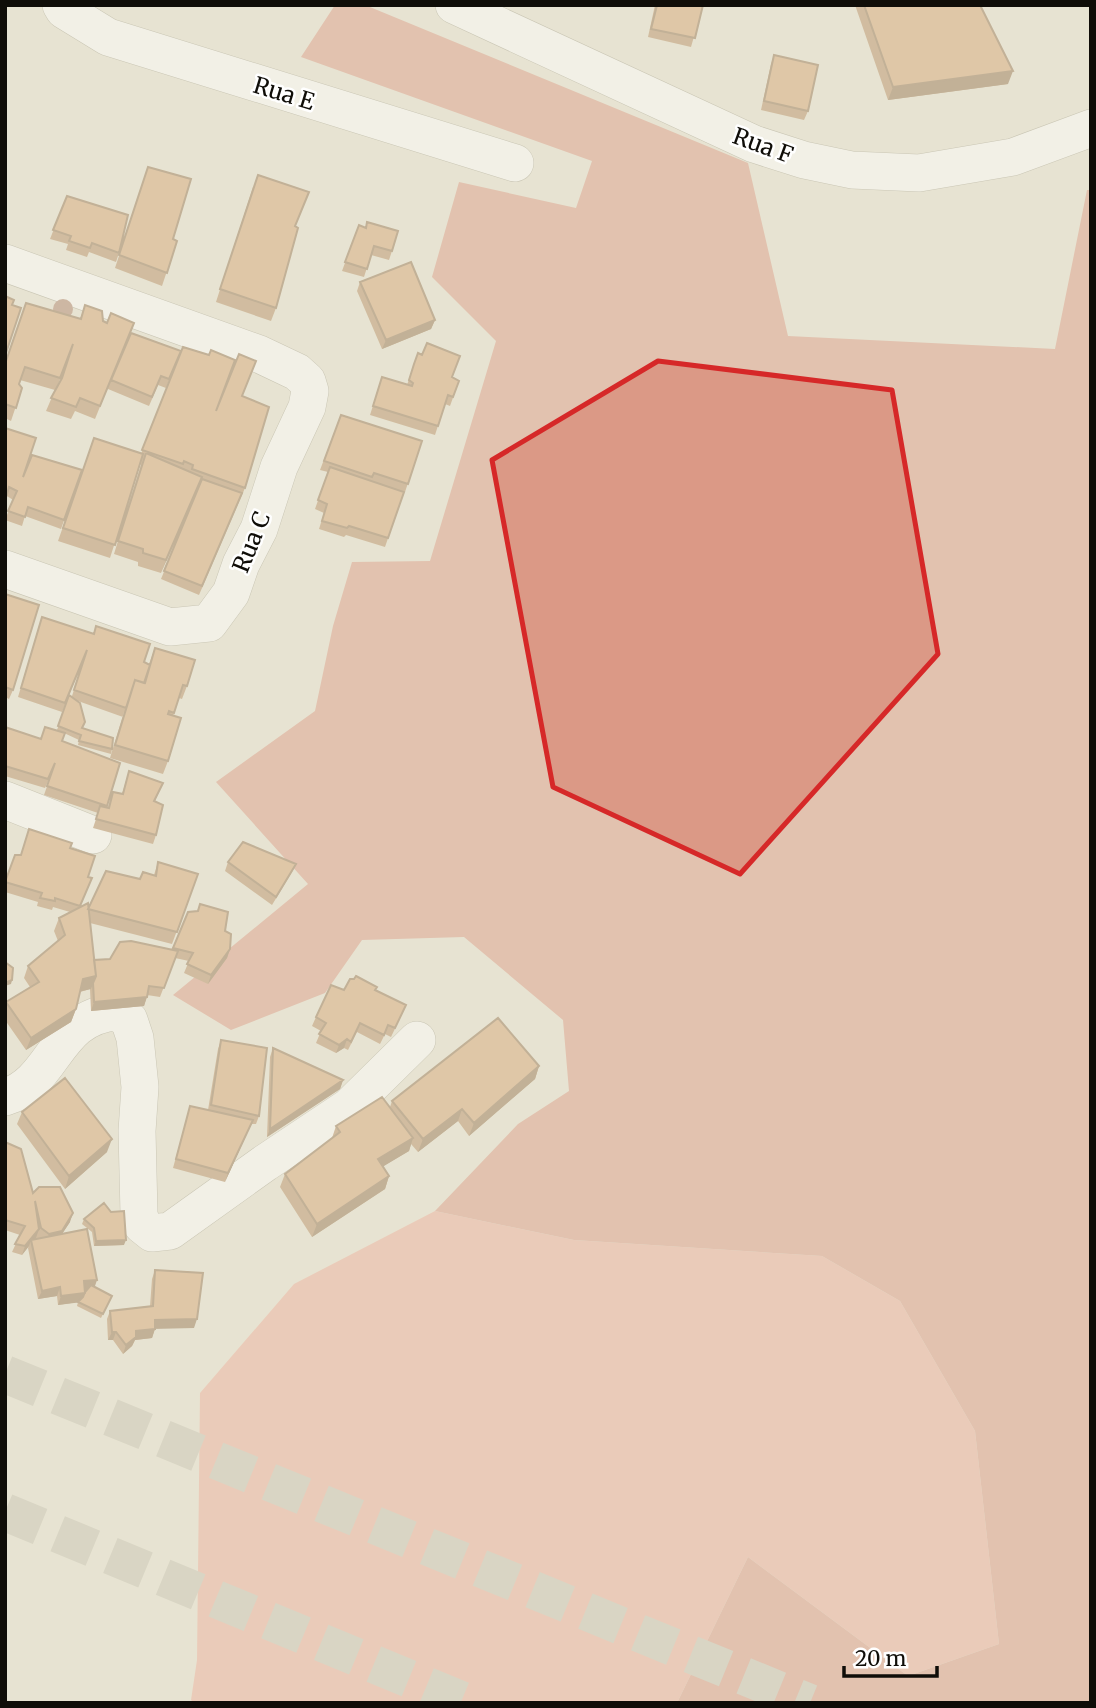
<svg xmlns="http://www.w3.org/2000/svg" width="1096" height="1708" viewBox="0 0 1096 1708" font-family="Merriweather,serif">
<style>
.green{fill:#eeae9c}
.forest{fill:#db9986}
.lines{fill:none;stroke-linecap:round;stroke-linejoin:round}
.secondary-tunnel{stroke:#c7c3b4;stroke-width:38;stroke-dasharray:38 19;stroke-linecap:butt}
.street-casing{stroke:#a7a393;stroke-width:38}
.street{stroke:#fff;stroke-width:37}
.tree{fill:#ae816c}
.wall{fill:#b68d64;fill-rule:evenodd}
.shaded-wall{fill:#947351}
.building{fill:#d4a474;stroke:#947351;stroke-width:2}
.marked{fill:none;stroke:#d62828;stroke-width:5;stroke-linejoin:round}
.labels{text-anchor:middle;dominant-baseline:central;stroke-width:5;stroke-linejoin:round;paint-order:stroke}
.street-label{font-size:23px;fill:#0f0d08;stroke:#fff}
</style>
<rect width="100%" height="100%" fill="#e7e3d2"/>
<path class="green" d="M435,1211L574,1240L822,1256L900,1301L975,1431L999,1644L908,1676L748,1557L677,1703H194L191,1700L197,1660L200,1393L294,1284Z"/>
<path class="forest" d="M335,5H365L748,163L788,336L1055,349L1087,190H1091V1703H677L748,1557L908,1676L999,1644L975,1431L900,1301L822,1256L574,1240L435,1211L518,1124L569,1091L563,1020L464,937L362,940L325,993L231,1030L173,995L308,884L216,782L315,711L333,626L352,562L430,561L496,341L432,277L459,182L576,208L592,161L301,57Z"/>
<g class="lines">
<path class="secondary-tunnel" d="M5,1374L810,1703
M5,1512L468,1703"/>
<g class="street-casing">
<path id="street" d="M61,5L64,10L108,37L515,163
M454,5L754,144L804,160L852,170L919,173L1013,157L1091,128
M5,263L259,354L297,372L307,381L310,391L307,407L279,467L259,529L241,564L231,593L209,623L170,627L5,569
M5,800L93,835
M5,1097C56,1082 54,1016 117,1012L129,1020L135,1038L140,1087L137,1131L139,1214L142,1225L152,1233L170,1231L265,1163L349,1107L417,1040"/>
</g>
<use href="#street" class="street"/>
</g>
<circle class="tree" cx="63" cy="309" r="10"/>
<path class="wall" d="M655,5H703L691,47L648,37Z
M855,5H980L1008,84L888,100Z
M774,55L808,111L804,120L761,110L771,64Z
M144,180L173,239L177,241L162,286L115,268Z
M253,187L304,205L295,226L276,308L271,321L216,302Z
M67,196L119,253L116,262L89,252L87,257L66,250L68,244L50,239Z
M359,225L392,251L389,260L371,255L364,277L342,271Z
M360,282L435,320L431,329L382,349L357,291Z
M85,305L103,321L129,336L117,366L181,351L166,388L158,385L149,406L108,389V387L95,419L75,411L71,419L46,411L55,390L20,380L19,384L22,388L11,421L5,418V363L80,319ZM69,357L61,380L57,387Z
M183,347L217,409L242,396L245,488L199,595L161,579L199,486H198L161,573L138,566V562L114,554L141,465L140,464L110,558L58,541L94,438L141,454Z
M418,353L452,377L459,381L450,406L445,404L435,435L370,415L382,377L407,385Z
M341,415L422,441L405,492L399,491L404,492L385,547L346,535L344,537L319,529L324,513L315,509L328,472L320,470Z
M5,428L23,477L82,470L61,529L25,516L22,526L5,520L13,500L7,496Z
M5,594L13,690L9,699L5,697Z
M39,626L149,664L155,648L187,686L182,699L179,698L173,716L168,761L163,774L110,758L124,712L123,717L78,701L83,728L112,749L111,754L78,745L79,740L64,733L62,741L120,763L107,807H108L113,792L122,794L129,771L159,792L155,801L156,835L153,844L93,828L98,813L44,795L52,772L45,788L5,776V727L41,739L62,732L57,730L69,696L62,712L18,697ZM84,659L72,696L69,695Z
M70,848L88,877L92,878L80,907L89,909L140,879L154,875L158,862L198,874L172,944L90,923L94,960L110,959L172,949L188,912L197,911L200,904L225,931L230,949L227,958L208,984L184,973L189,961L175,958L160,997L147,995L144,1006L91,1011L90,989L80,992L76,1009L71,1022L26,1050L5,1020V1004L6,1002L30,987L24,978L28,966L58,941L54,931L59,918L70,912L53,907L52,910L37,906L38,902L5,892V880L20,855Z
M228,862L296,864L292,872L272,905L225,871Z
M344,990H375L402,1014L391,1037L385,1034L380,1044L357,1032L348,1050L344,1048L336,1053L316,1043L321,1031L312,1026L316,1017Z
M221,1040L259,1116L256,1124H251L225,1182L173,1168L190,1106L208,1110L218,1049Z
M273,1048L343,1080L340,1089L267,1137L270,1057Z
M539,1066L535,1079L469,1136L458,1121L418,1152L411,1144L409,1151L383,1166L389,1176L385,1189L312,1237L280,1187L285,1174L332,1138L336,1126L390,1107L392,1101Z
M22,1112L107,1152L65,1189L17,1124Z
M5,1142L33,1193L70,1222L62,1234L94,1287L112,1296L101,1318L77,1306L78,1302L58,1305L57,1296L38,1299L28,1248L29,1246L22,1255L12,1252L20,1235L5,1230Z
M84,1219L124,1245L94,1246L92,1232L82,1224Z
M155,1270L194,1328H155L152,1338L135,1340L132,1346L123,1354L113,1340H108L107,1319L110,1311L150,1306L152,1279Z"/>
<path class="shaded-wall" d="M1013,71L1008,84L888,100L893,87Z
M435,320L431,329L382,349L386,340Z
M202,477L197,489L161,573L166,560Z
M230,949L227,958L208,984L211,975Z
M96,976L91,989L78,992L83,979Z
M12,980L11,984L5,986V983Z
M147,997L144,1006L91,1011L94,1002Z
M76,1009L71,1022L26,1050L31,1038Z
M347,1039L344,1048L336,1053L339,1045Z
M539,1066L535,1079L469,1136L474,1123Z
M343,1080L340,1089L267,1137L270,1129Z
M462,1109L458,1121L418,1152L423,1139Z
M253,1120L249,1129L225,1182L228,1173Z
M413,1138L409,1151L374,1172L378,1159Z
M112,1139L107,1152L65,1189L69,1176Z
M389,1176L385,1189L312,1237L317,1224Z
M73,1213L70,1222L58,1240L46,1243L49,1234Z
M39,1229L36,1238L32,1242L31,1240L29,1246L22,1255L25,1246Z
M126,1240L124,1245L94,1246L96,1241Z
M97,1280L94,1289L80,1290L84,1281Z
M60,1287L57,1296L38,1299L42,1291Z
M85,1293L82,1302L58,1305L61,1296Z
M197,1319L194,1328L152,1329L155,1320Z
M155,1329L152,1338L135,1340L132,1346L123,1354L126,1345L136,1331Z
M112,1332H116L113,1340H108Z"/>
<path class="building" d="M657,5H703L695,38L651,29Z
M864,5H980L1013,71L893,87Z
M774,55L818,65L808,111L764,101Z
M148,167L191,179L173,239L177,241L167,273L119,255Z
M258,175L309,192L295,226L298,228L276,308L220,289Z
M67,196L128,215L119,253L92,243L90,248L69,241L71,236L53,230Z
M367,222L398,231L392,251L374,246L367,269L345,262L359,225L366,228Z
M411,262L435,320L386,340L360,282Z
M5,296L14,300L12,305L21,308L5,356Z
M26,303L81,319L85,305L102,311L103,321L107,323L111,313L134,323L100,406L80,398L76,407L51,398L62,378L73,344L60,378L25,367L19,384L22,388L16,408L5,404V364Z
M131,333L181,351L169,379L161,376L152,397L111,380Z
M427,343L460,356L452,377L459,381L453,397L448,395L438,426L373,406L382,377L412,386L413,383L409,380L414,364L418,353L422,355Z
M183,347L209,355L211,350L235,360L216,411L239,354L256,361L242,396L269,407L245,488L192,469L193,465L184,461L183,464L142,450Z
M341,415L422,441L408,484L374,473L372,477L324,461Z
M5,428L36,438L23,477L32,455L82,470L64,520L28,507L25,517L8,511L17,491L9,487L5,501Z
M94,438L143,454L115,545L63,528Z
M146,453L202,477L166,560L143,553V549L118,541Z
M330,467L404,492L388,538L349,526L347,528L322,521L327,504L318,500Z
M202,479L242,493L202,586L164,571Z
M5,594L39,605L13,690L5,687Z
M42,617L94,634L96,626L150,644L144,662L150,665L144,683L135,680L126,708L74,690L87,650L65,703L21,688Z
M155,648L195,660L187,686L183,685L174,713L169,711L168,714L181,718L168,761L115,745L135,680L145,683Z
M69,695L80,703L85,722L82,728L113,738L112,749L79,741L81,735L58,726Z
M5,727L41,739L45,727L65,733L62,741L120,763L107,806L47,786L55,763L48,779L5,766Z
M129,771L163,783L154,801L163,805L156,835L96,819L100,806L109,808L113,792L123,794Z
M29,829L72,843L70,848L95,856L88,877L92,878L80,906L55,898V901L40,898L42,893L5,882L15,855H21Z
M243,842L296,864L276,897L228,862Z
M158,862L198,874L177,932L88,909L106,871L140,879L143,872L156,876Z
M88,903L96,976L83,979L76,1009L31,1038L6,1002L39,982L28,966L65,935L59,918Z
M200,904L228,912L225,931L231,934L230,949L211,975L187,964L193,953L173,948L188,912L198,911Z
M131,941L178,951L164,988L149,986L147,997L94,1002L93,983L96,976L94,960L110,959L120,942Z
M5,962L13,968L12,980L5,983Z
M356,976L377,987L375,990L406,1005L395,1028L388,1025L384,1035L360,1023L351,1042L347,1039L339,1045L319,1034L326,1023L316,1017L331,985L344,990L350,979H354Z
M498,1018L539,1066L474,1123L462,1109L423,1139L392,1101Z
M221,1040L267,1048L259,1116L211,1105Z
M273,1048L343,1080L270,1129Z
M65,1078L112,1139L69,1176L22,1112Z
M382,1097L413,1138L378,1159L389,1176L317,1224L285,1174L340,1132L336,1126Z
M190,1106L253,1120L228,1173L176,1159Z
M5,1142L21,1149L33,1193L39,1187H60L73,1213L62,1231L49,1234L41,1228L35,1201L39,1229L25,1246L15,1244L25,1226L5,1220Z
M104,1203L111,1212L124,1211L126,1240L96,1241L94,1228L84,1219Z
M87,1229L97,1280L84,1281L85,1293L61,1296L60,1287L42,1291L31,1240Z
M155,1270L203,1273L197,1319L155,1320V1329L136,1331V1337L126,1345L116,1332H112L110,1311L153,1306Z
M91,1285L112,1296L103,1314L78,1302L83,1297L85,1292Z"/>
<path d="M0 0H1096V1708H0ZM658,361L892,390L938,654L740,874L553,787L492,460Z" fill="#e7e3d2" fill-opacity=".55" fill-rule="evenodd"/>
<path class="marked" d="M658,361L892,390L938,654L740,874L553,787L492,460Z"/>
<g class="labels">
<g class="street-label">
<text transform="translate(284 93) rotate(17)">Rua E</text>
<text transform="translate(763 145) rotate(20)">Rua F</text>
<text transform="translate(251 542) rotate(-68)">Rua C</text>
</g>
</g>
<rect width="1096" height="1708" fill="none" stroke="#0f0d08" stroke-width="14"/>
<path d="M844 1666v10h93v-10" fill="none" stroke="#0f0d08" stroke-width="3.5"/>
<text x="855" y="1666" font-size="21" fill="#0f0d08" stroke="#ffffff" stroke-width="5" paint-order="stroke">20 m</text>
</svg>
